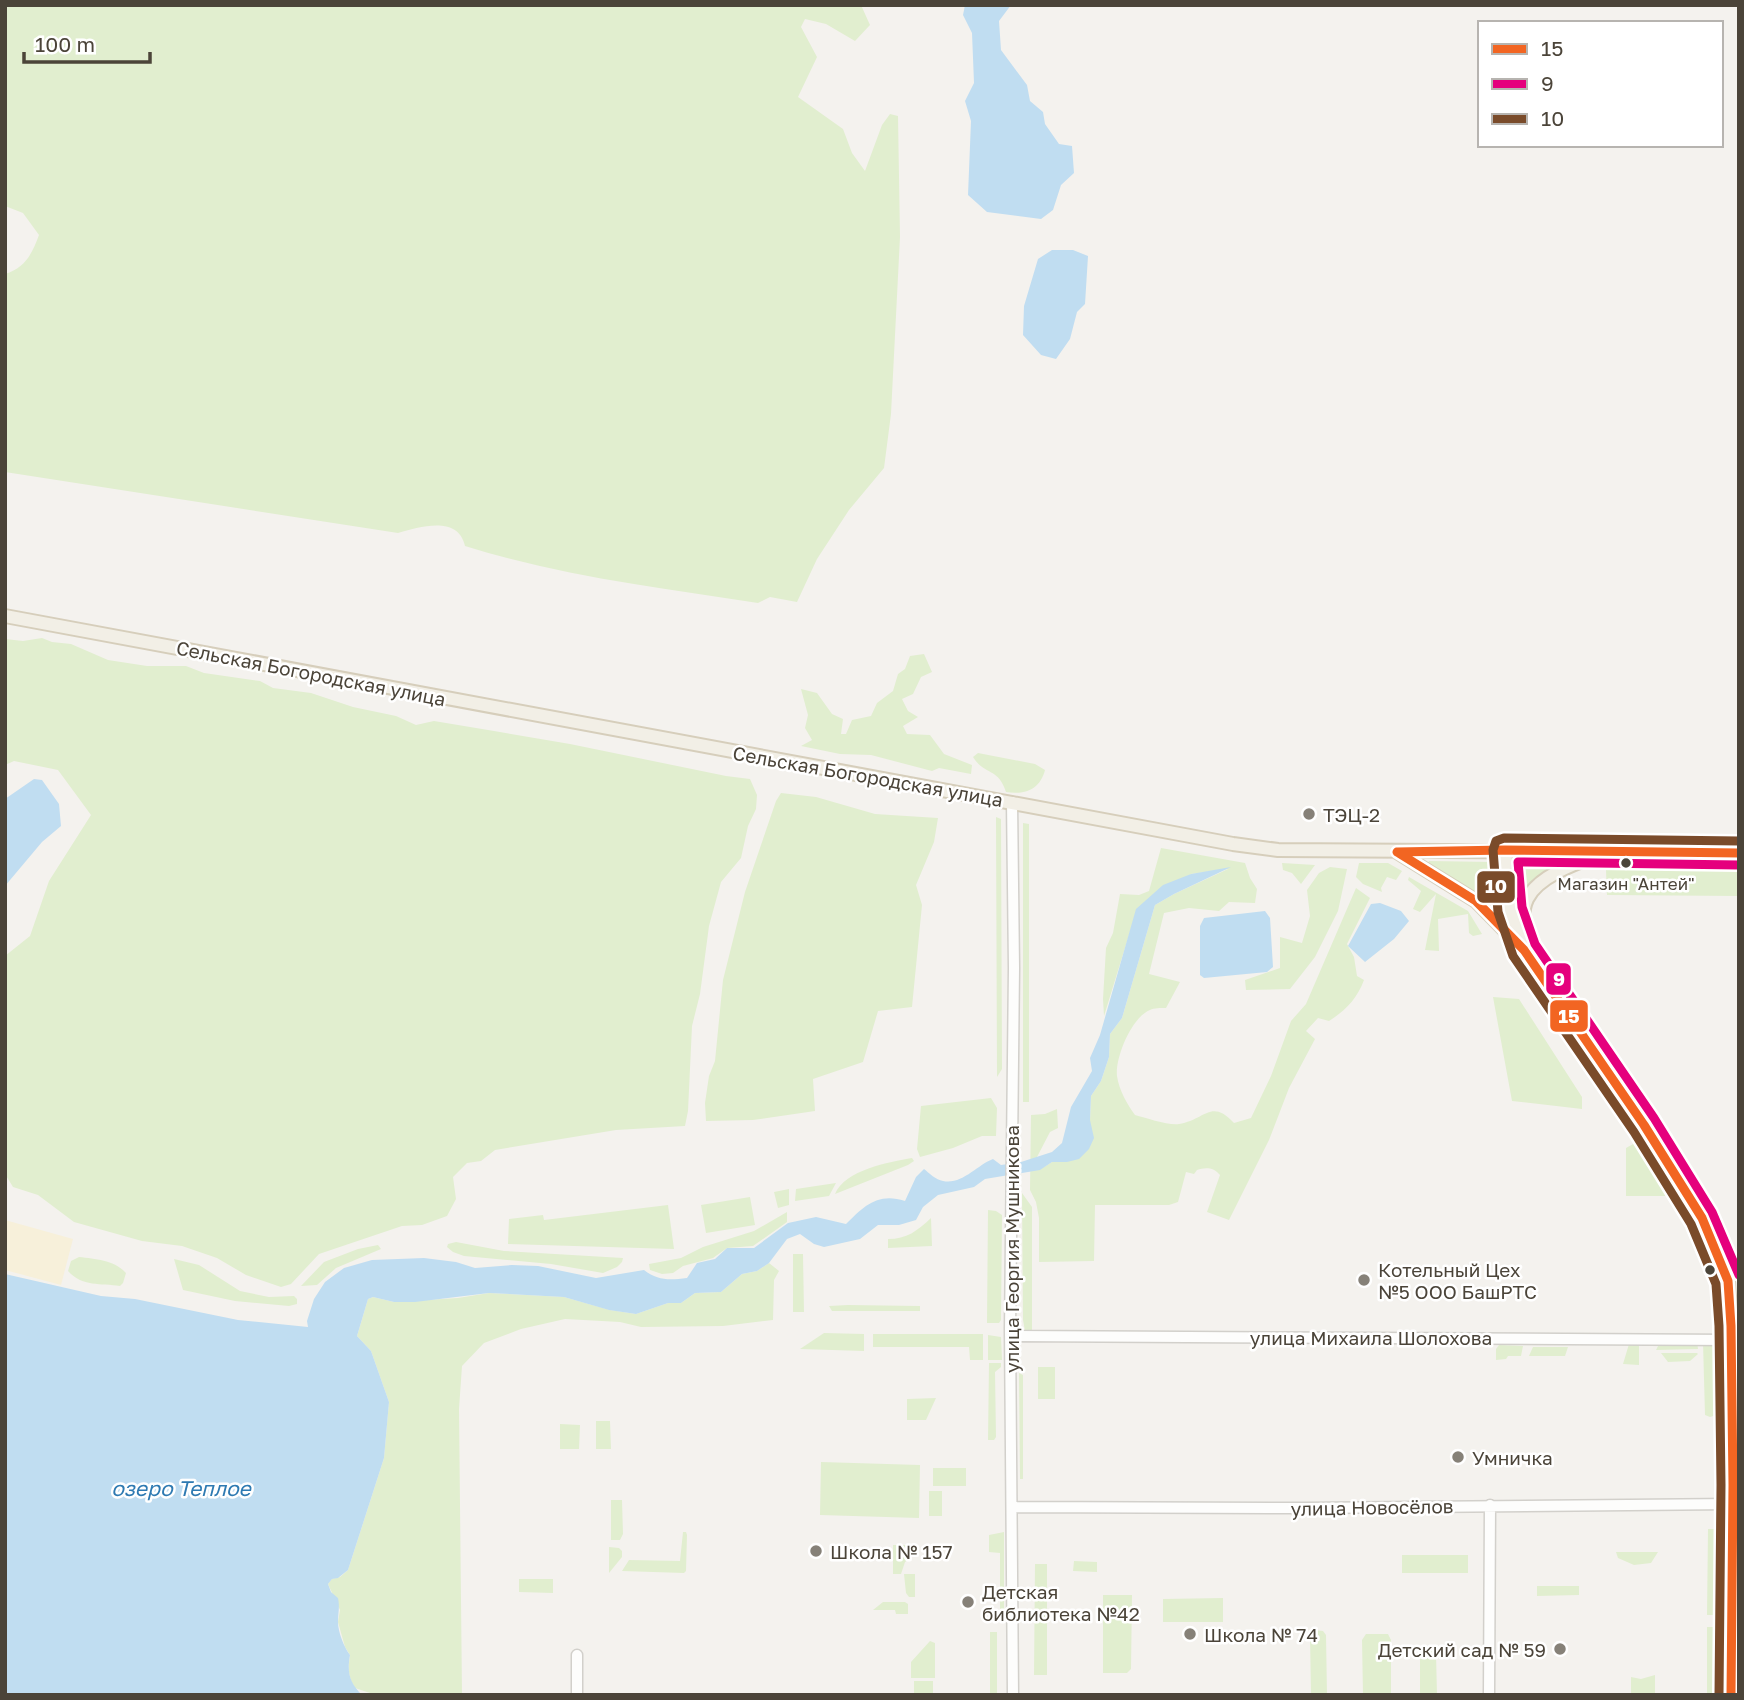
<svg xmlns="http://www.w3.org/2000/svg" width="1744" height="1700" viewBox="0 0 1744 1700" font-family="'Golos Text',sans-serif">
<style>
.green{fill:#e1eecf}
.sand{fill:#f7f0da}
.water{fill:#c0ddf1}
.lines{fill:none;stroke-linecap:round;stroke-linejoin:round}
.minor-casing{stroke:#d2d0cb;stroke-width:13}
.major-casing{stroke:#d6cebb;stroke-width:16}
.minor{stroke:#fdfdfc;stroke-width:10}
.major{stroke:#f2efe6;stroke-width:12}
.bus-1-casing{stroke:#fff;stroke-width:14}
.bus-2-casing{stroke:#fff;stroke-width:14}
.bus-3-casing{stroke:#fff;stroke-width:14}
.bus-1{stroke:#f26522;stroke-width:9}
.bus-2{stroke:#e5007d;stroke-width:9}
.bus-3{stroke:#7a4b2a;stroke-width:9}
.poi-dot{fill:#868178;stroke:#fff;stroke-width:2.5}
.bus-dot{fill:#4b4439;stroke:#fff;stroke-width:2.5}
.labels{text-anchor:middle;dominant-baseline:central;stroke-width:5;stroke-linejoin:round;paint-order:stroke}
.bus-label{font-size:17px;fill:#4b4439;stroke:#fff}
.street-label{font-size:19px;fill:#4b4439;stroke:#fff}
.poi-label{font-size:19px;fill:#4b4439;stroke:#fff;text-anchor:start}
.water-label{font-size:21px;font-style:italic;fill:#2e7ab2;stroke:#fff}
.line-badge{stroke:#fff;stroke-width:2.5}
.badge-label{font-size:19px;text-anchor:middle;font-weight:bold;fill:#fff}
</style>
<rect width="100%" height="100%" fill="#f4f2ee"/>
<path class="green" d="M5,5H861L870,25L855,41L826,24L805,19L801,27L817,57L798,97L843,129L852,153L865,171L882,125L890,114L898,116L900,237L891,414L884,468L849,510L817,559L797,602L770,597L758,603C660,588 560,576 465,546C458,515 420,527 398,533L5,472V274C25,268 32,254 39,235L23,213L5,206Z
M42,638L52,642L71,644L108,660L147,666H186L204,673L260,681L273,688L311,693L353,707L396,716L416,725L434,721L494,731L570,744L726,776L750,779L757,795L756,809L748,826L741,858L721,882L709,926L700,994L692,1026L688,1111L685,1126L616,1130L495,1150L481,1161L467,1163L453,1177L456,1199L447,1216L422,1225L402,1226L319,1254L291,1284L281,1287L246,1275L217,1258L182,1246L142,1241L74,1222L38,1195L13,1187L5,1174V956L30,936L49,881L91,815L58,770L14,761L5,765V639L23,641Z
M924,654L932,672L921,677L913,694L902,699L908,711L918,717L903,726L907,734L930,735L944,754L972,765L971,774L939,768L932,771L871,755L840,754L801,746L812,740L805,728L808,715L801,689L817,693L832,714L843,719L841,734H846L852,720L871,716L877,703L893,691L898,674L905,669L910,656Z
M978,753L1035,764L1045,770C1040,790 1024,795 1006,792C998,767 985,776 973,757Z
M781,793L816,797L875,814L938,818L934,842L916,885L922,905L912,1007L878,1011L863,1062L813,1079L815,1111L753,1120L706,1121L705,1103L709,1076L715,1061L723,980L745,892L776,801Z
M996,817L1001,819L1002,1069L997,1077Z
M1023,823L1029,824V1102H1023Z
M1161,848L1245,863L1250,878L1257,889L1255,903L1229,902L1219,911L1189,908L1164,913L1149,974L1180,982L1166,1008C1161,1008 1154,1008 1150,1010C1132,1017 1115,1057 1117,1076C1119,1090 1127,1104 1135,1115C1146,1118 1170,1126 1179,1124C1205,1120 1211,1098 1234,1123L1251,1118L1271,1076L1291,1021L1306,1004L1356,888L1370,898L1347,944L1354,957L1357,976L1364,980C1357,999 1345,1011 1329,1021L1318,1018L1306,1031L1315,1039L1289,1088L1269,1140L1229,1220L1207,1212L1220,1175C1214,1167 1205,1167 1197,1170L1194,1174L1186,1172L1178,1202L1169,1205H1095L1094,1261L1039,1262V1218L1036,1202L1030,1190L1031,1115L1045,1114L1057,1109L1058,1128L1050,1132L1037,1157L1044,1167L1052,1162H1067L1090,1120L1091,1096L1101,1081L1109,1057L1110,1034L1122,1018L1155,905L1174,894L1228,869L1191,874L1137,909L1104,1016L1103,999L1106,948L1113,933L1120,894L1139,895L1149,891Z
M1636,860H1739V896L1607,895L1606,870H1628L1629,863Z
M1429,861L1493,862C1501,869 1501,889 1498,899L1493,902L1483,899L1431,866L1428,863Z
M1558,861V866L1521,893L1519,869L1521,865L1526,862Z
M1282,863L1315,865L1301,884L1292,873L1283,870Z
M1359,863H1388L1402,871L1396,880L1387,877L1381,888L1382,892L1363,884L1356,877Z
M1330,867L1347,869L1338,911L1315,957L1290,989L1246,990L1245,980L1280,968V937L1302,943L1310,916L1307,890L1319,873Z
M1409,877L1468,911L1482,934L1473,936L1469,933L1468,914L1438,919L1439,951L1425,950L1436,894L1420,912L1413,909L1421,891L1408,880Z
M1493,997L1519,999L1582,1097V1109L1512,1101Z
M991,1098L997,1108L996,1136H982L953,1148L920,1157L917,1149L921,1106Z
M1635,1143L1670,1196H1626V1148Z
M912,1158L914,1161L908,1165L835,1194C845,1170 889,1162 912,1158Z
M836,1183L829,1196L795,1201L796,1189Z
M789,1189V1205L778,1208L774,1192Z
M1022,1193L1032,1207V1332L1025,1331L1023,1320Z
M750,1197L755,1225L706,1233L701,1205Z
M668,1205L674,1249L508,1244L509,1219L543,1215L544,1220Z
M988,1210L996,1211L1002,1215L1001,1320L999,1323H987Z
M787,1212V1222L753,1246L727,1248L713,1258L683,1266L673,1273L662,1274L650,1270L649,1264L681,1258L703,1247L754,1231Z
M931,1218L932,1246L888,1248V1239C907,1239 917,1231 931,1218Z
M456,1242L504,1251L623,1258L622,1262L617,1267L603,1273L551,1264L464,1256L453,1252L447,1247L448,1244Z
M378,1245L381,1249L336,1268L317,1285L301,1286L324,1262L358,1249Z
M793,1254H803L804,1312H793Z
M79,1257C96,1259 114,1260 126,1273L123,1283L120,1286C101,1283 82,1287 68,1271L71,1261Z
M174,1259L199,1265L240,1291L269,1297L294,1296L297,1299V1304L289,1306L235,1301L183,1290Z
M769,1263L779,1271L774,1280L773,1320L723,1326L641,1327L620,1322L565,1319L521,1329L484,1343L462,1366L459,1409L462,1695H376L355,1688C348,1677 348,1669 350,1655L345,1647L338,1622L340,1610L328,1584L332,1579L340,1577L348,1570L384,1458L389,1402L371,1351L357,1336L368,1299L373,1297L394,1302L458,1298L489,1293L564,1297L610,1310L636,1314L668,1303H681L695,1293L721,1292L742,1274L757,1271Z
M848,1305L920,1306V1311H832L829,1306Z
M824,1333L864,1334V1351L800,1349Z
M873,1334H983V1360H970L969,1347H873Z
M988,1335L1001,1337L1002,1360H988Z
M1697,1342L1698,1349L1656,1350L1659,1344Z
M1703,1342L1718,1343L1721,1348L1723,1406L1720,1414L1710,1417L1705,1415Z
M1629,1344L1639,1345V1365L1623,1364Z
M1499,1345L1523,1346L1521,1356H1508L1506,1359L1496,1360V1349Z
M1533,1347H1568L1565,1356H1529Z
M1661,1353H1697L1698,1354L1690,1361L1668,1362Z
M989,1363H1001V1367L995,1372L996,1437L994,1440H988Z
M1038,1367H1055V1399H1038Z
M1019,1373L1023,1375V1479H1020Z
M936,1398L926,1420H907V1399Z
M596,1421H610L611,1449H596Z
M560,1424L580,1425L579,1449H560Z
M821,1462L920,1465L919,1518L820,1515Z
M933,1468H966V1486H933Z
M929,1491H942V1516H929Z
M611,1500H622L623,1534L620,1540H611Z
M1708,1529H1717V1615H1707Z
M683,1532H686L687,1535L686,1571L684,1573L622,1571L629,1560L680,1561Z
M1004,1532V1614H1000V1553L989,1552V1535Z
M893,1545H915V1555L905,1562L901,1574H893Z
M609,1547L619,1548L622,1551V1557L609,1573Z
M1616,1552H1658L1651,1563L1634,1565L1618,1558Z
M1402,1555H1468V1573H1402Z
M1074,1561L1097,1562V1572L1073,1571Z
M1035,1564H1047V1675H1034Z
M904,1574H915V1597H909L906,1593Z
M519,1579H553V1593L519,1592Z
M1537,1586H1579V1595L1537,1596Z
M1103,1595H1132L1131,1669L1127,1673H1103Z
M1223,1598V1622H1163V1599Z
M883,1602H905L908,1604V1614H896L895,1610H873Z
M1707,1627H1717V1695H1707Z
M1314,1630L1323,1631L1326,1635L1327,1695H1311L1310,1635Z
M990,1632H997V1695H990Z
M1366,1634H1388L1391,1640V1695H1363L1362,1640Z
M930,1641L935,1643V1678H911V1662Z
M1423,1648L1433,1649L1436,1653L1437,1695H1420V1652Z
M1655,1675V1695H1631V1677L1641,1679Z
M914,1681H933V1695H914Z"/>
<path class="sand" d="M5,1220L73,1239L61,1285L5,1270Z"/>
<path class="water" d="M965,5H1011L999,21L1001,50L1027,85L1030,101L1043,112L1045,124L1059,144L1072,146L1074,173L1061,185L1053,210L1041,219L987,212L968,195L971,121L965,101L974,83L972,33L963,15Z
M1052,250H1073L1088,256L1085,304L1077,312L1070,339L1056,359L1041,355L1023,335L1024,306L1038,259Z
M34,779L42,780L59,804L61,826L42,842L5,886V799Z
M1231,867L1174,894L1155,905L1122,1018L1110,1034L1109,1057L1101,1081L1091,1096L1090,1120L1094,1138L1089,1149L1079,1159L1067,1162H1052L1040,1170L985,1179L974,1187L938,1195L923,1207L916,1220L899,1225H878L860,1239L824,1247L814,1244L800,1234L787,1239L769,1263L757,1271L742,1274L721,1292L695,1293L681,1303H668L636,1314L609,1310L564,1297L489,1293L415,1302H394L373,1297L368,1299L357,1336L371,1351L389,1402L384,1458L348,1570L338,1578L332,1579L328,1584L331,1592L338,1598C340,1607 338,1613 338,1622C338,1632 344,1647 350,1655C347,1672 349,1682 362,1695H5V1274L101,1296L135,1299L238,1320L308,1327L307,1321L314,1299L325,1282L344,1268L372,1260L424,1258L456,1262L475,1268L512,1265L538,1266L596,1278L644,1270C658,1281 670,1280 687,1278L697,1263L715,1259L727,1248H754L788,1223L816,1217L846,1224C864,1206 878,1192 905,1201L916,1177L924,1169C929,1173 936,1180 943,1181C962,1185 977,1165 993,1159L1001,1165L1021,1162L1052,1152L1062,1143L1071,1107L1092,1071L1090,1058L1100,1035L1136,909L1163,885L1191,874Z
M1380,903L1401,911L1409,921L1394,939L1365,962L1348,946L1371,904Z
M1265,911L1270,918L1273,967L1267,972L1204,978L1200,975V926L1204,918Z"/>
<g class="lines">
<g class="minor-casing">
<path id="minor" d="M1012,802L1014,968L1010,1330L1013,1695
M1010,1336L1731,1340
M1012,1507L1305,1508L1733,1504
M577,1655V1695
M1489,1695L1490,1505"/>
</g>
<g class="major-casing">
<path id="major" d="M5,616L1233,844L1278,850L1739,853
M1505,850L1510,910L1522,943
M1397,852L1476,901L1524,950L1644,1125L1687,1194L1702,1218L1728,1281L1731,1326L1733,1485L1731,1695
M1524,950C1524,934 1520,914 1527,899C1538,876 1576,863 1598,855"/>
</g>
<use href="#minor" class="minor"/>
<use href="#major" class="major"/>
<g class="bus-1-casing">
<path id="bus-1" d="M1397,852L1476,901L1524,950L1644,1125L1702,1218L1728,1281L1731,1326L1733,1485L1731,1695
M1397,852L1505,850L1739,853"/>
</g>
<g class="bus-2-casing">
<path id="bus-2" d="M1739,865L1518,862L1522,907L1535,944L1654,1118L1712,1212L1739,1275"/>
</g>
<g class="bus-3-casing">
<path id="bus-3" d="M1719,1695L1721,1485L1719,1326L1716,1284L1691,1224L1634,1132L1513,956L1498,912L1493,850L1496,841L1504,838L1739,841"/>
</g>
<use href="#bus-1" class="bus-1"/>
<use href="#bus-2" class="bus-2"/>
<use href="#bus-3" class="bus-3"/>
</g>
<g class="poi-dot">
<circle cx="1309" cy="814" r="7"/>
<circle cx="1364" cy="1280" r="7"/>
<circle cx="1458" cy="1457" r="7"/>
<circle cx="816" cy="1551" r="7"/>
<circle cx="968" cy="1602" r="7"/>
<circle cx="1190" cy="1634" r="7"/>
<circle cx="1560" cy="1649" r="7"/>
</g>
<g class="bus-dot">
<circle cx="1626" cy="863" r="6"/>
<circle cx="1710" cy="1270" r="6"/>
</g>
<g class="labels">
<g class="bus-label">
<text x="1626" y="883">Магазин "Антей"</text>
</g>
<g class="street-label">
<text transform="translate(311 673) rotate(11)">Сельская Богородская улица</text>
<text transform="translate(868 776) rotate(10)">Сельская Богородская улица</text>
<text transform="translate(1011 1249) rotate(-90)">улица Георгия Мушникова</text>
<text x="1371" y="1337">улица Михаила Шолохова</text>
<text transform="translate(1372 1507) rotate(-1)">улица Новосёлов</text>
</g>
<g class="poi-label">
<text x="1323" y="814">ТЭЦ-2</text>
<text x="1378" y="1269">Котельный Цех<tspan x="1378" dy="22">№5 ООО БашРТС</tspan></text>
<text x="1472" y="1457">Умничка</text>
<text x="830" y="1551">Школа № 157</text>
<text x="982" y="1591">Детская<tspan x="982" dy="22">библиотека №42</tspan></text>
<text x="1204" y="1634">Школа № 74</text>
<text x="1546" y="1649" text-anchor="end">Детский сад № 59</text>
</g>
<g class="water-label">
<text x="181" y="1488">озеро Теплое</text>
</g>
</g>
<g class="line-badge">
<rect x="1476" y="870" width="40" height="34" rx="7" fill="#7a4b2a"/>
<rect x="1545" y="962" width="27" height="34" rx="7" fill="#e5007d"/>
<rect x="1549" y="999" width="40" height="34" rx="7" fill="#f26522"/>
</g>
<g class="badge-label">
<text x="1496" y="893">10</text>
<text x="1559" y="986">9</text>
<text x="1569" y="1023">15</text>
</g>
<rect width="1744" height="1700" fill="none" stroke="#4b4439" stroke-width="14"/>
<rect x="1478" y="21" width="245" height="126" fill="#ffffff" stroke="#b7b4b0" stroke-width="2"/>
<rect x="1492" y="44" width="35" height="10" fill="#f26522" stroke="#b7b4b0" stroke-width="2"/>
<text x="1541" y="56" font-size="21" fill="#4b4439">15</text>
<rect x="1492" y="79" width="35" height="10" fill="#e5007d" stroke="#b7b4b0" stroke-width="2"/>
<text x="1541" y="91" font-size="21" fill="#4b4439">9</text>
<rect x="1492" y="114" width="35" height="10" fill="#7a4b2a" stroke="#b7b4b0" stroke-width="2"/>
<text x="1541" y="126" font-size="21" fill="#4b4439">10</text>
<path d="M24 52v10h126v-10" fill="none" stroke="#4b4439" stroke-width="3.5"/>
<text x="35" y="52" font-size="21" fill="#4b4439" stroke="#ffffff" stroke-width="5" paint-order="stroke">100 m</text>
</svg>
